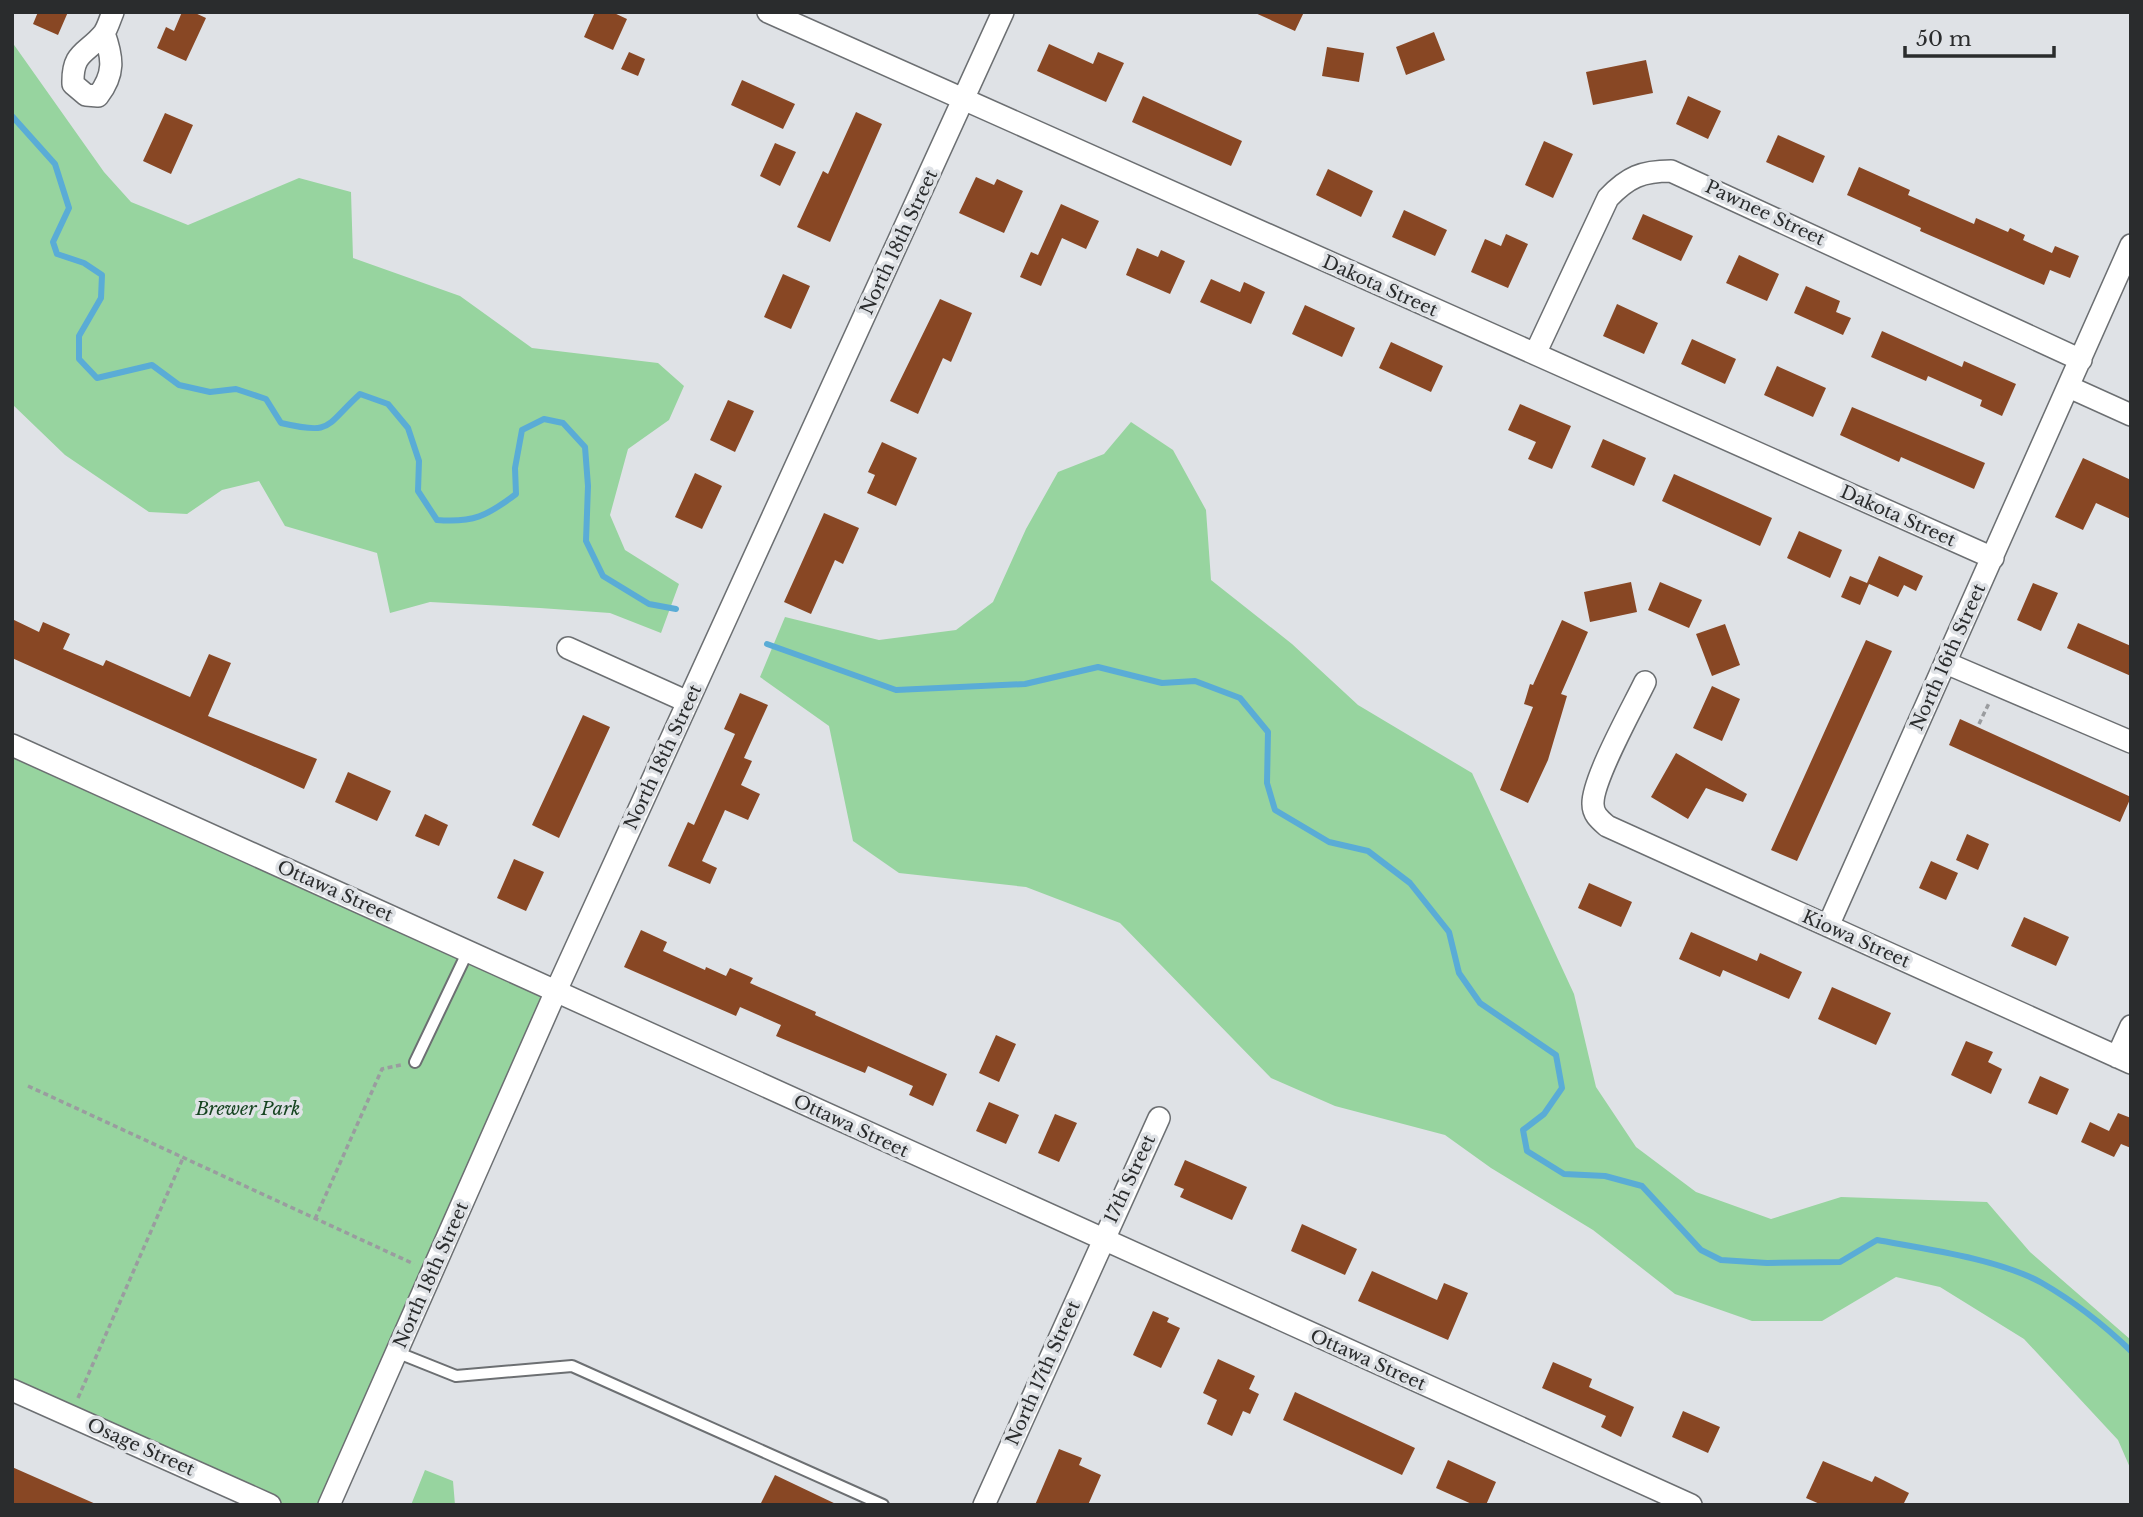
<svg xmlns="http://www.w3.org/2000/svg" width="2143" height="1517" viewBox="0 0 2143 1517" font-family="'Libre Baskerville',serif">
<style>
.green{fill:#97d49f}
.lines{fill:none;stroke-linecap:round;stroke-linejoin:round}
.stream{stroke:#5aacd6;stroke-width:6}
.building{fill:#884724}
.service-casing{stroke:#6c6f72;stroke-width:14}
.minor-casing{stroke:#6c6f72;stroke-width:24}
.path{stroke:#9a9c9f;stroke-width:3.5;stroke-dasharray:5 3.5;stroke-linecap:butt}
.service{stroke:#fff;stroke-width:10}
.minor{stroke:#fff;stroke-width:21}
.labels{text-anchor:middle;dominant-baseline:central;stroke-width:7;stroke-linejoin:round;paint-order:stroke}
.street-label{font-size:18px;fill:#2a2c2d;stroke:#dfe2e6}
.park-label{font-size:18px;font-style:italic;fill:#164420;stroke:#dfe2e6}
</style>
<rect width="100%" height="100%" fill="#dfe2e6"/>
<path class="green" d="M12,42L104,172L131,202L188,225L299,178L351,192L353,258L460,296L532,348L658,363L684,386L669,420L628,449L610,515L625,550L679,584L661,633L610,613L540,608L430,602L390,613L377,553L285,526L259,481L222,490L187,514L149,512L65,455L12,404Z
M1131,422L1173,450L1206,510L1211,580L1292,644L1358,705L1472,773L1574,994L1596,1087L1636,1147L1696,1192L1771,1219L1841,1197L1987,1202L2030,1252L2131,1340V1470L2118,1440L2024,1339L1940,1287L1896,1277L1822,1321H1752L1675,1294L1593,1230L1491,1168L1445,1135L1335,1106L1271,1078L1120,923L1026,887L899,873L853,841L829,726L760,677L785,617L879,640L956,630L993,602L1026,529L1058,472L1104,454Z
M12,745L556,991L329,1505H270L12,1390Z
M425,1470L453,1481L455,1505H411Z"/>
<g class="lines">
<path class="stream" d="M12,116L55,164L69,208L53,242L57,254L84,263L102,275L101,298L79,336V359L97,378L152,365L179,385L210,392L236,389L266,399L281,423C333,435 324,427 360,394L388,404L408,428L419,461L418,491L437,520C473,523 487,516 516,494L515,468L522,430L544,419L563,423L585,447L588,486L586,541L603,576L649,604L676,609
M767,644L896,690L1025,684L1098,667L1162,683L1195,681L1240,698L1268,732L1267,783L1275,810L1329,842L1368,851L1410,883L1449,932L1459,973L1480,1003L1556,1055L1562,1088L1544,1114L1523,1130L1527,1151L1564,1174L1605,1176L1642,1186L1701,1250L1721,1260L1767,1263L1840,1262L1877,1240C1926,1249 1999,1259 2042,1283C2075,1302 2104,1325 2131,1351"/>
</g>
<path class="building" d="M38,12H68L58,35L33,24Z
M182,12H193L206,18L186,61L157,48L166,27L174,31Z
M595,12H612L627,19L613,50L584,37Z
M1253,12H1304L1295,31Z
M1434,32L1445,60L1406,75L1396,47Z
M1049,44L1093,64L1098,52L1124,63L1106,102L1037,71Z
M1327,47L1364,53L1359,82L1322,76Z
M629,52L645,59L638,76L621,69Z
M1646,60L1653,93L1593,105L1586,72Z
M742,80L795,104L783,129L731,105Z
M1143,96L1242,141L1231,166L1132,122Z
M1688,96L1721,111L1708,139L1676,124Z
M856,112L882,124L830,242L797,227L823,171L828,174Z
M165,113L193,125L171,174L143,161Z
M1778,135L1825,156L1813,183L1766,162Z
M1544,141L1573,154L1553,198L1525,185Z
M775,143L796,152L780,186L760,176Z
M1859,167L1910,190L1908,195L1974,224L1976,218L2008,232L2010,228L2025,235L2023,240L2052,253L2055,246L2079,256L2070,278L2050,270L2044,285L1920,231L1921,228L1847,195Z
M1328,169L1373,191L1361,217L1316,195Z
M976,177L994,185L997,179L1023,191L1004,233L959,213Z
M1061,204L1099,221L1086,249L1062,238L1041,286L1020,277L1031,252L1038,255Z
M1404,210L1447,230L1435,256L1392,237Z
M1643,214L1693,236L1681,261L1632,239Z
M1506,234L1528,244L1508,288L1471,272L1485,239L1501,246Z
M1137,248L1158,257L1161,250L1185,261L1170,294L1126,275Z
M1739,255L1779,274L1767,301L1726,283Z
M783,274L810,286L791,329L764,317Z
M1211,279L1240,292L1244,282L1265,292L1251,324L1200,302Z
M1806,286L1840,301L1836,312L1851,318L1843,335L1794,313Z
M940,299L972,313L951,362L943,358L918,414L890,401Z
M1617,304L1658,323L1644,354L1603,336Z
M1305,305L1355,328L1342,357L1292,334Z
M1882,331L1962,367L1964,361L2016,384L2002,416L1980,406L1982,400L1928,376L1926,381L1871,357Z
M1692,339L1736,359L1725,384L1681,364Z
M1391,342L1443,366L1431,392L1379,368Z
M1777,366L1826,388L1813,417L1764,395Z
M728,400L754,411L735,452L710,440Z
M1520,404L1571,426L1552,469L1528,459L1536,442L1508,430Z
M1852,407L1985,463L1974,489L1901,457L1899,462L1840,435Z
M1603,439L1646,458L1634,486L1591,467Z
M882,442L917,458L896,506L867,493L875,475L868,472Z
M2083,458L2131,480V519L2096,503L2083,530L2055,517Z
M695,473L722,486L702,529L675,517Z
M1674,474L1772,518L1760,546L1662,501Z
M824,513L859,528L843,564L835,560L811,614L784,602Z
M1799,531L1842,550L1830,578L1787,558Z
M1879,556L1923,576L1916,591L1904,585L1898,597L1869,584L1860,605L1841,597L1850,576L1867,583Z
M1631,582L1637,612L1590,622L1584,592Z
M1660,582L1702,600L1689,628L1648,610Z
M2033,583L2058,593L2041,631L2017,620Z
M12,619L39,632L43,622L70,634L63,649L103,666L106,660L190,697L209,654L231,663L208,716L317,759L304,789L12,658Z
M1562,620L1588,632L1561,694L1567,696L1548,760L1528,803L1500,790L1533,707L1524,704L1530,684L1533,685Z
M2078,623L2131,646V676L2067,648Z
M1725,624L1740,665L1712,676L1696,634Z
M1866,640L1892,651L1797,861L1771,850Z
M1712,686L1740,699L1722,741L1693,728Z
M740,693L768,705L744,758L752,761L741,785L760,794L748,820L725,810L702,861L717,868L710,884L668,866L688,822L694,825L735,734L724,729Z
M583,715L610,727L559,838L532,825Z
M1960,719L2131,797L2120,822L1949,745Z
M1676,753L1747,794L1743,802L1706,788L1688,819L1651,797Z
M348,772L391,791L377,821L335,802Z
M425,814L448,825L439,846L415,836Z
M1967,834L1989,844L1978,870L1956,860Z
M514,859L544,872L526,911L497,898Z
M1931,861L1958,873L1946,900L1919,888Z
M1589,883L1632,902L1621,927L1578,908Z
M2024,917L2069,937L2056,966L2011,946Z
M641,930L667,942L663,951L705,970L706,967L726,976L730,968L753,978L750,983L816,1012L815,1015L947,1074L933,1106L909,1095L913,1086L868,1066L865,1073L776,1036L781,1025L740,1007L736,1016L624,967Z
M1691,932L1757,961L1760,953L1802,972L1789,999L1723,970L1720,977L1679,959Z
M1832,987L1891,1013L1876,1045L1818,1019Z
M996,1035L1016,1044L999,1082L979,1073Z
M1966,1041L1993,1052L1988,1062L2002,1069L1991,1094L1951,1075Z
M2040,1076L2069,1089L2057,1115L2028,1103Z
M989,1102L1019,1115L1006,1144L976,1131Z
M2118,1113L2131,1118V1148L2121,1144L2114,1157L2081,1142L2090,1122L2109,1131Z
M1055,1114L1077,1123L1059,1162L1038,1153Z
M1185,1160L1247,1187L1232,1220L1180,1197L1184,1189L1174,1185Z
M1302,1224L1357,1249L1345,1275L1291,1251Z
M1372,1271L1437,1300L1444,1283L1468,1293L1448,1340L1358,1301Z
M1153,1311L1169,1318L1167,1322L1180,1328L1161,1368L1133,1355Z
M1218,1359L1255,1376L1249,1389L1259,1394L1250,1414L1243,1411L1232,1436L1207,1424L1217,1400L1203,1393Z
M1553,1362L1592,1379L1589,1387L1634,1407L1621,1437L1601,1427L1606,1416L1542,1388Z
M1295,1392L1415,1448L1402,1475L1283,1420Z
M1683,1411L1720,1427L1708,1453L1672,1437Z
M1059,1449L1082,1458L1079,1465L1101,1475L1088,1505H1035Z
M1448,1460L1496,1482L1486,1505H1474L1436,1488Z
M1823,1461L1872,1482L1875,1476L1909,1493L1903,1505H1822L1806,1498Z
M12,1467L98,1505H12Z
M775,1475L838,1505H760Z"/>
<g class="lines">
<g class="service-casing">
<path id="service" d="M415,1062L468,951
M396,1352L456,1376L572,1366L883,1505"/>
</g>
<g class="minor-casing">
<path id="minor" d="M768,12L1993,558
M104,33C113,58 115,74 98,96L86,95L73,84C72,51 87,54 104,33C108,27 110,19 113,12
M1535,354L1608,198C1628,177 1642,171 1671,171L2081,360
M2069,387L2131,415
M568,648L688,702
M1946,663L2131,742
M1645,682C1633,707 1592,780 1593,804C1593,814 1599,819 1607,826L2131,1063
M12,745L1691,1505
M1828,926L2131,245
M2117,1057L2131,1026
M12,1390L270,1505
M329,1505L556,991L1003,12
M984,1505L1159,1118"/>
</g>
<path class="path" d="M1979,724L1989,703
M28,1086L414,1264
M315,1219L382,1069L401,1065
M78,1398L183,1158"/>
<use href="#service" class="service"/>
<use href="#minor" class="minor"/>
</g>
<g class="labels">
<g class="street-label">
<text transform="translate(1765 213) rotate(25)">Pawnee Street</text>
<text transform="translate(899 242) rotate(-65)">North 18th Street</text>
<text transform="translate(1380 286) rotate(24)">Dakota Street</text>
<text transform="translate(1898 516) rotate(24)">Dakota Street</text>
<text transform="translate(1948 657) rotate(-66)">North 16th Street</text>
<text transform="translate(663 757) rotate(-65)">North 18th Street</text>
<text transform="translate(335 891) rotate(24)">Ottawa Street</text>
<text transform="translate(1856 939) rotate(24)">Kiowa Street</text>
<text transform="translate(851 1126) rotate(25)">Ottawa Street</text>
<text transform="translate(1130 1179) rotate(-65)">17th Street</text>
<text transform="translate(431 1275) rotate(-66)">North 18th Street</text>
<text transform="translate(1368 1360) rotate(24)">Ottawa Street</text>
<text transform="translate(1043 1373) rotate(-66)">North 17th Street</text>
<text transform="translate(141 1447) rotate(24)">Osage Street</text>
</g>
<g class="park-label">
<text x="248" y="1109">Brewer Park</text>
</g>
</g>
<rect width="2143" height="1517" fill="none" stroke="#2a2c2d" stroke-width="28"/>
<path d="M1905 46v10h149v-10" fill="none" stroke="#2a2c2d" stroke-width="3.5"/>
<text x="1916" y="46" font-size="21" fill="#2a2c2d" stroke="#dfe2e6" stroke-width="5" paint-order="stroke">50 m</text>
</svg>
